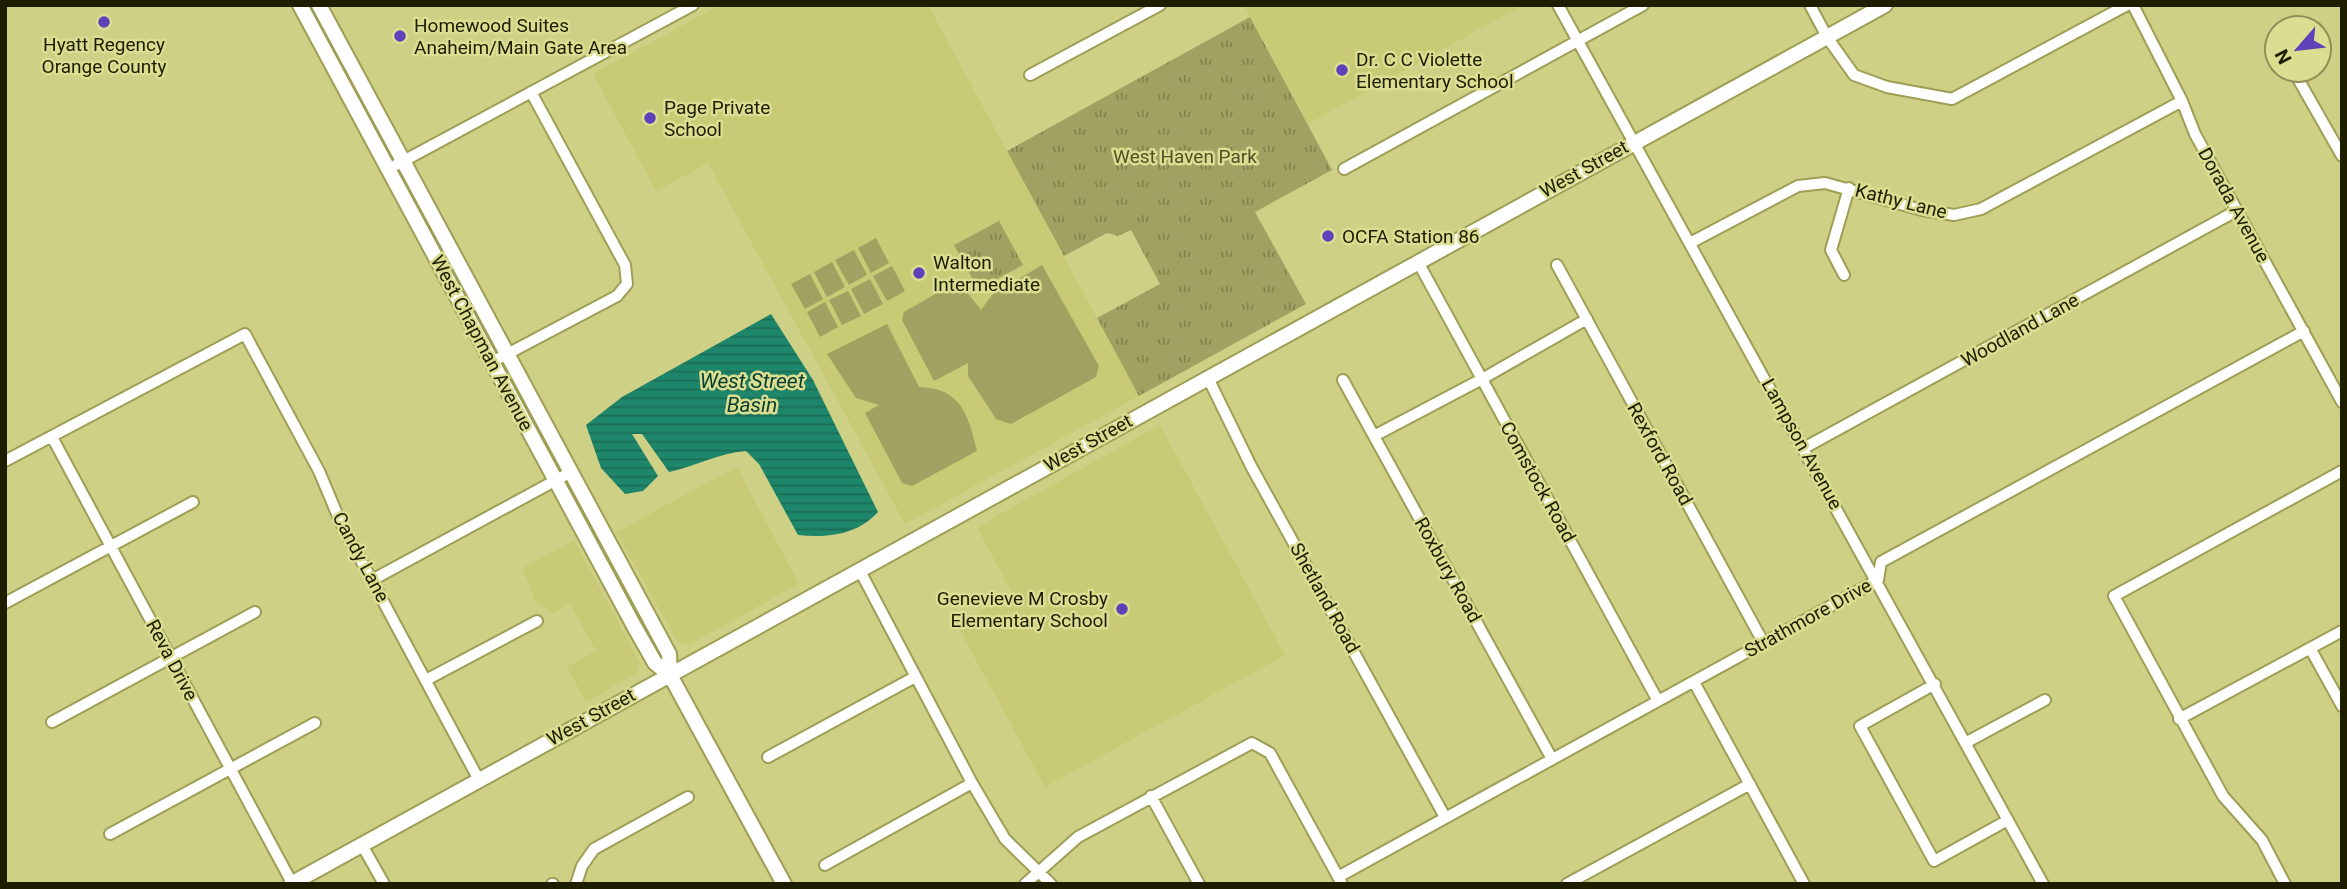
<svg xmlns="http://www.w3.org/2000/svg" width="2347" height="889" viewBox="0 0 2347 889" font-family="Roboto,sans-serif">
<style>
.built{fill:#c8ca75}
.grass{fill:#a1a261}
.park{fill:url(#park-tufts)}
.water{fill:url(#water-rules)}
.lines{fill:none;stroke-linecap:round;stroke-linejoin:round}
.minor-casing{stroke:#9e9f55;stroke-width:14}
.major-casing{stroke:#9e9f55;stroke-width:18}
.minor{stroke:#fff;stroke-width:10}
.major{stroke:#fff;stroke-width:14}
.poi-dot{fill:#6041b9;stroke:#dbdd91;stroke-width:2.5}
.labels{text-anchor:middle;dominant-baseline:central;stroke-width:5;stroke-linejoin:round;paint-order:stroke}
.poi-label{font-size:19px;fill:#1d1d00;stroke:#dbdd91;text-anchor:start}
.park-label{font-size:19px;fill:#505126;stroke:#dbdd91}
.street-label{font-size:19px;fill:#1d1d00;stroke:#dbdd91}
.water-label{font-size:21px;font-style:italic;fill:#074132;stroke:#dbdd91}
</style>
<defs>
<pattern id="park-tufts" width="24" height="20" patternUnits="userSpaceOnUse" patternTransform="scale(1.75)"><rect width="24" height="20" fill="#a1a261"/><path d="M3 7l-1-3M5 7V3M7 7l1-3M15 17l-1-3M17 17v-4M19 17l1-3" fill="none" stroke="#83834e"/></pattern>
<pattern id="water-rules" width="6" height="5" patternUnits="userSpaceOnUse" patternTransform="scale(1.75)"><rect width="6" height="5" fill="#1e866a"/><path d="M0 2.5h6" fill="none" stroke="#1a6d55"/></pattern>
</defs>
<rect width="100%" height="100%" fill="#ced085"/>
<path class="built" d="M720,5H928L1139,396L905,524L708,163L656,191L593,74Z
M1244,5H1523L1308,124Z
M1160,425L1285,655L1045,787L957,625L1012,593L977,527Z
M737,467L799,584L688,645L677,641L616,532Z
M574,540L640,663L637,673L586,702L567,667L596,651L570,604L553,613L535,602L523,568Z"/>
<path class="grass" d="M876,238L889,263L871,273L858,248Z
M854,250L867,275L849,285L835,260Z
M832,262L845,287L827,297L814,272Z
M1042,265L1099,366L1096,377L1011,424L996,419L968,376V363L934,381L902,320L904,312L958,281L981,310L992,295Z
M892,266L905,291L887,301L873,276Z
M810,274L823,299L805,309L791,284Z
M870,279L883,304L864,314L851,289Z
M848,291L861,316L842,325L829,300Z
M825,302L838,327L820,337L807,312Z
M887,324L919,387C961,388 968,414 977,451L912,486L902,483L865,413L879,405L856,398L827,354Z"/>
<path class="park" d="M1250,17L1332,170L1255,212L1306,304L1139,396L1097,318L1160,284L1131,230L1118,236L1107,233L1064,256L1007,151Z
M999,221L1023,265L978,289L954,245Z"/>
<path class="water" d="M771,314L813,380L878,512C857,535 828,538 798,535L759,464L746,451C719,453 696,466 669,472L642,434H632L658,476L643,491L625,494L601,468L586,425L622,397Z"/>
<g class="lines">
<g class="minor-casing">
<path id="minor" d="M1558,5L2043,884
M1810,5L1827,37L1854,75L1887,87L1952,99L2127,5
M2133,5L2182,101L2195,134L2342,402
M2293,70L2342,156
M1030,75L1160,5
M396,165L693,5
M1344,169L1643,5
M1690,243L1798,186L1825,183L1922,210L1954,215L1981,209L2182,101
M1418,262L1658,701
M1557,265L1763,642
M1844,275L1831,250L1849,188
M492,362L617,296L627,284L625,265L531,92
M1208,378L1251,466L1445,817
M1343,380L1552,759
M1374,436L1482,379L1587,319
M52,437L292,883
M1804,448L2236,211
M5,461L245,334L319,471L340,521L479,780
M859,569L972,783L1005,839L1051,884
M372,580L571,472
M5,603L193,502
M2310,648L2342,706
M426,680L537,621
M1694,682L1804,884
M1935,684L1860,726L1934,861L2008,820
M2179,719L2342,631
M52,722L255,612
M1967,742L2045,700
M768,757L915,677
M1151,796L1199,884
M110,834L315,723
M362,845L384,884
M825,865L972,783
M1338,877L1878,580L1881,562L2304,331
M552,884H553
M576,884L582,866L594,849L688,797
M1025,884L1078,837L1252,743L1270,753L1342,884
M1567,884L1750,784
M2285,884L2262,840L2223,796L2114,596L2342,471"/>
</g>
<g class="major-casing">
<path id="major" d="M300,5L634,626L655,663L670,675L784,884
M319,5L669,654L670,675
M291,884L1885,5"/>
</g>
<use href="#minor" class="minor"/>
<use href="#major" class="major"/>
</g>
<g class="poi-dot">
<circle cx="104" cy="22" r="7"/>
<circle cx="400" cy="36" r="7"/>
<circle cx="1342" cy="70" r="7"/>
<circle cx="650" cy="118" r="7"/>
<circle cx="1328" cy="236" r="7"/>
<circle cx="919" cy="273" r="7"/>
<circle cx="1122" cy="609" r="7"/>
</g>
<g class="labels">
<g class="poi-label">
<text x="414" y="25">Homewood Suites<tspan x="414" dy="22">Anaheim/Main Gate Area</tspan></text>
<text x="104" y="44" text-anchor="middle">Hyatt Regency<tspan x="104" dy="22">Orange County</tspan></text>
<text x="1356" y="59">Dr. C C Violette<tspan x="1356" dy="22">Elementary School</tspan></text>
<text x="664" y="107">Page Private<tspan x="664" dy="22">School</tspan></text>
<text x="1342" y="236">OCFA Station 86</text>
<text x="933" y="262">Walton<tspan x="933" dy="22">Intermediate</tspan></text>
<text x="1108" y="598" text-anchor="end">Genevieve M Crosby<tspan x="1108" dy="22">Elementary School</tspan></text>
</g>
<g class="park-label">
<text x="1185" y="156">West Haven Park</text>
</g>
<g class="street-label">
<text transform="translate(1584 169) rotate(-29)">West Street</text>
<text transform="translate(1901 201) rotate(14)">Kathy Lane</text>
<text transform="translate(2234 205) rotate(61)">Dorada Avenue</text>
<text transform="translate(2020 330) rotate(-29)">Woodland Lane</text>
<text transform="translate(482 343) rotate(62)">West Chapman Avenue</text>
<text transform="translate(1088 443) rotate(-29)">West Street</text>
<text transform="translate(1802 444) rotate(61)">Lampson Avenue</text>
<text transform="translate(1660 454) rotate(61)">Rexford Road</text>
<text transform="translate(1538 482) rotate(61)">Comstock Road</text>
<text transform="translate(361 557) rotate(62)">Candy Lane</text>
<text transform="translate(1448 570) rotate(61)">Roxbury Road</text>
<text transform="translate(1325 598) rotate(61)">Shetland Road</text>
<text transform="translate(1808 618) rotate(-29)">Strathmore Drive</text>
<text transform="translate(172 660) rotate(62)">Reva Drive</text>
<text transform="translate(591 717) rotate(-29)">West Street</text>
</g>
<g class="water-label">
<text x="752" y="381">West Street<tspan x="752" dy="24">Basin</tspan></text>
</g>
</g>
<rect width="2347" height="889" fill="none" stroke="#1d1d00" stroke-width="14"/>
<g transform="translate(2298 49) rotate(242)"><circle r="33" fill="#dbdd91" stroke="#8f9057" stroke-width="2"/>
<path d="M0-5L12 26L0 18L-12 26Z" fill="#6041b9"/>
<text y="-10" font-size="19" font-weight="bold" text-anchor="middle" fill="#1d1d00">N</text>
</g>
</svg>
